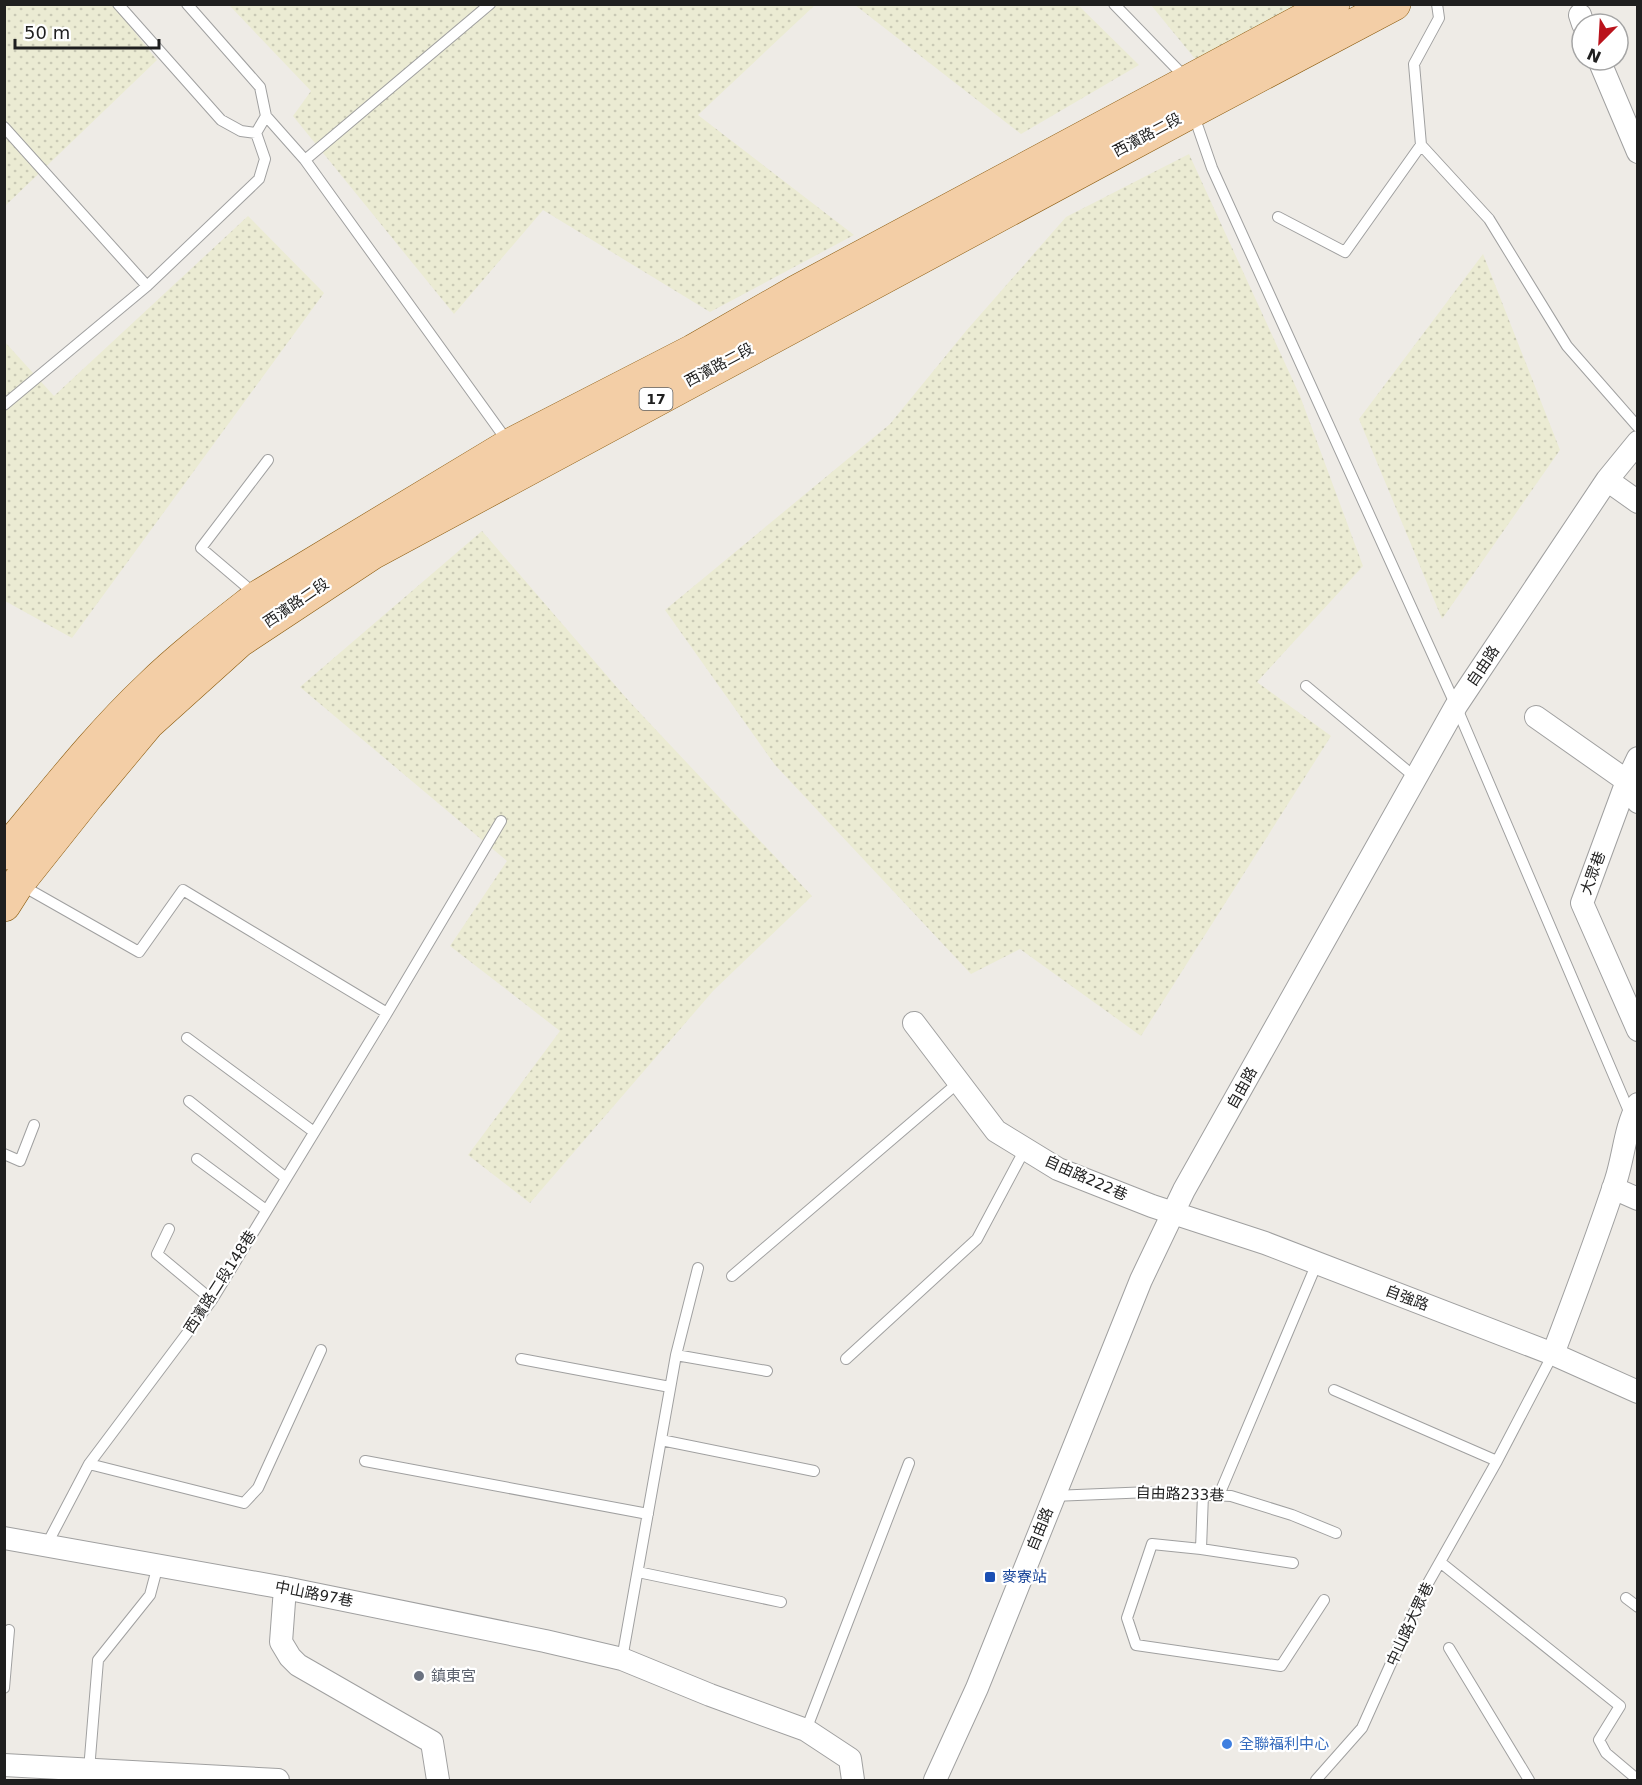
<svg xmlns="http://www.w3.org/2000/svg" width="1642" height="1785" viewBox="0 0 1642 1785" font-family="'DejaVu Sans','Noto Sans TC',sans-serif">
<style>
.farmland{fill:url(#farmland-dots)}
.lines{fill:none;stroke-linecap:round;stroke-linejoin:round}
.service-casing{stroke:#a0a0a0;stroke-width:12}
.minor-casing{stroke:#a0a0a0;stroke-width:24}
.primary-casing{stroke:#8b5b0e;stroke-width:34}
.service{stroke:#fff;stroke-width:10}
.minor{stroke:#fff;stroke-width:22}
.primary{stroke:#f3cea6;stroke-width:33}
.transit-dot{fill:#1a4fb4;stroke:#fff;stroke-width:2}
.worship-dot{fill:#6b7280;stroke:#fff;stroke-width:2}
.shop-dot{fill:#3f7fe0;stroke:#fff;stroke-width:2}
.labels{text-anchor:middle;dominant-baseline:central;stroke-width:4.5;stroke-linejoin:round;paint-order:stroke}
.shield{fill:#fff;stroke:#626262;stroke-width:1.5}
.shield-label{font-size:14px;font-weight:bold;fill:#1f1f1f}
.street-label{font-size:15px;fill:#1f1f1f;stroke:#fff}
.transit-label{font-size:15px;fill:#164399;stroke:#fff;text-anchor:start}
.worship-label{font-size:15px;fill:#5b616d;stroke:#fff;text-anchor:start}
.shop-label{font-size:15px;fill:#366cbe;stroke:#fff;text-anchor:start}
</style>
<defs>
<pattern id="farmland-dots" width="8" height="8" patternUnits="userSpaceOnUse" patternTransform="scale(1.5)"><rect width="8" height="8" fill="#ebebd3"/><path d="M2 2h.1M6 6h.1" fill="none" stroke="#c9c9b5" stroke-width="1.8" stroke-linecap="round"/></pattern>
</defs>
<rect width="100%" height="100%" fill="#eeebe6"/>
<path class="farmland" d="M5,5H113L157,60L5,206Z
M229,5H815L698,115L854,235L710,312L543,210L454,314L293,116L311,91Z
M855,5H1078L1139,65L1021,134Z
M1151,5H1300L1196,60Z
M1189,154L1300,396L1363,566L1257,682L1331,736L1141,1036L1020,949L971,974L775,765L665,610L890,424L966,331L1066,217Z
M248,216L324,293L72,638L5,601L4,341L54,396Z
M1483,254L1560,450L1442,619L1359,419Z
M482,531L627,699L812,896L713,991L530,1203L468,1155L560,1031L450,946L507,861L300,687Z"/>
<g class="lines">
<g class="service-casing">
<path id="service" d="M118,4L221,120L241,131L256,133
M187,4L260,87L266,116L305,160L508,442
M1114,4L1178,70L1182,81
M1193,113L1212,168L1456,706L1631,1116
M4,127L147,286
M1421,145L1414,64L1439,18L1437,4
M305,160L490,4
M1278,217L1345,252L1421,145L1489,219L1567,346L1638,427
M4,405L147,286L259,179L265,159L256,133L266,116
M255,594L201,548L268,460
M1306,686L1416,778
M21,885L139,952L183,890L387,1013
M187,1038L314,1132
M189,1101L286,1178
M4,1154L20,1161L34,1125
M197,1159L266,1210
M169,1229L157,1254L212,1300
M732,1276L959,1082
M676,1355L767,1371
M521,1359L670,1387
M846,1359L977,1239L1025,1149
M1334,1390L1497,1461
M661,1440L814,1471
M365,1461L648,1514
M89,1464L244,1503L258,1488L321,1350
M1203,1494L1201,1549L1293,1563
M1219,1495L1317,1263
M1053,1496L1150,1492L1231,1496L1292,1515L1336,1533
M46,1546L89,1464L212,1300L387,1013L501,821
M1201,1549L1152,1544L1127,1618L1136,1645L1281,1666L1324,1600
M1440,1562L1620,1706L1599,1740L1606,1753L1638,1780
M638,1572L781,1602
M1626,1598L1638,1607
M1449,1648L1529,1780
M622,1659L676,1355L698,1268
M4,1688L9,1630
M806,1730L909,1463
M89,1770L98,1660L150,1595L158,1565
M1316,1780L1362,1728L1423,1592L1497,1461L1553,1354"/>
</g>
<g class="minor-casing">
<path id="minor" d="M1580,15L1583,24
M1599,60L1638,152
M1607,480L1638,502
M1536,717L1627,781L1638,802
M1638,758L1627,781L1582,903L1638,1030
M914,1023L996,1131L1058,1169L1152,1206L1265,1243L1553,1354L1638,1392
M1613,1188L1638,1199
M1553,1354C1575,1296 1597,1238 1616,1180C1624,1155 1625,1128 1638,1104
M4,1538L285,1588L545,1641L622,1659L710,1695L806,1730L850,1759L853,1780
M285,1588L281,1642L290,1657L298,1665L432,1742L438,1780
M4,1765L278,1780
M935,1780L977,1688L1141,1280L1184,1190L1456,706L1607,480L1638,442"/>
</g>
<g class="primary-casing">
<path id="primary" d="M4,853C51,797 96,738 149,688C183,655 221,626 258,597L510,445L693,351L796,292L1333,4
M4,905L18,883L88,795L148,723L239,641L372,553L1192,111L1394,4"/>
</g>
<use href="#service" class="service"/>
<use href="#minor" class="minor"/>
<use href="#primary" class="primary"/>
</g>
<rect class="transit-dot" x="984" y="1571" width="12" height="12" rx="3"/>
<circle class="worship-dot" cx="419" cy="1676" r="6"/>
<circle class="shop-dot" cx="1227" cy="1744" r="6"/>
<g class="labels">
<rect class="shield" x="639.5" y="388" width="33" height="22" rx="4.5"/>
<g class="shield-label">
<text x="656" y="399">17</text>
</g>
<g class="street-label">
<text transform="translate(1147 135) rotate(-28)">西濱路二段</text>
<text transform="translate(719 365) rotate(-28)">西濱路二段</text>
<text transform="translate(296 603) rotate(-34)">西濱路二段</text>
<text transform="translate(1483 666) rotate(-56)">自由路</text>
<text transform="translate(1593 873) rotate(-70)">大眾巷</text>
<text transform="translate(1242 1088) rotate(-61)">自由路</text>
<text transform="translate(1086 1178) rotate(24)">自由路222巷</text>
<text transform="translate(220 1282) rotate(-57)">西濱路二段148巷</text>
<text transform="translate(1407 1298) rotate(21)">自強路</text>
<text transform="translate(1180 1494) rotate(2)">自由路233巷</text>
<text transform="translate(1040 1529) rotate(-68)">自由路</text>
<text transform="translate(314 1594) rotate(11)">中山路97巷</text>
<text transform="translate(1410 1624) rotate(-65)">中山路大眾巷</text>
</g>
<g class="transit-label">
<text x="1002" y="1577">麥寮站</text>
</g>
<g class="worship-label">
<text x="431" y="1676">鎮東宮</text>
</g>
<g class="shop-label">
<text x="1239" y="1744">全聯福利中心</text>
</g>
</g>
<rect width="1642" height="1785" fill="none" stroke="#1f1f1f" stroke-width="12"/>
<g transform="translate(1600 42) rotate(204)"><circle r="28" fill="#ffffff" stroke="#a5a5a5" stroke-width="1.5"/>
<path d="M0-4.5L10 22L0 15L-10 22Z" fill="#ba131c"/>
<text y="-9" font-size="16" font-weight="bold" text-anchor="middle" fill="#1f1f1f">N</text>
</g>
<path d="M15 39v9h144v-9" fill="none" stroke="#1f1f1f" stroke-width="3"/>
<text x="24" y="39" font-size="18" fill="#1f1f1f" stroke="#ffffff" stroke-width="4.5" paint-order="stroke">50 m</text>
</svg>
